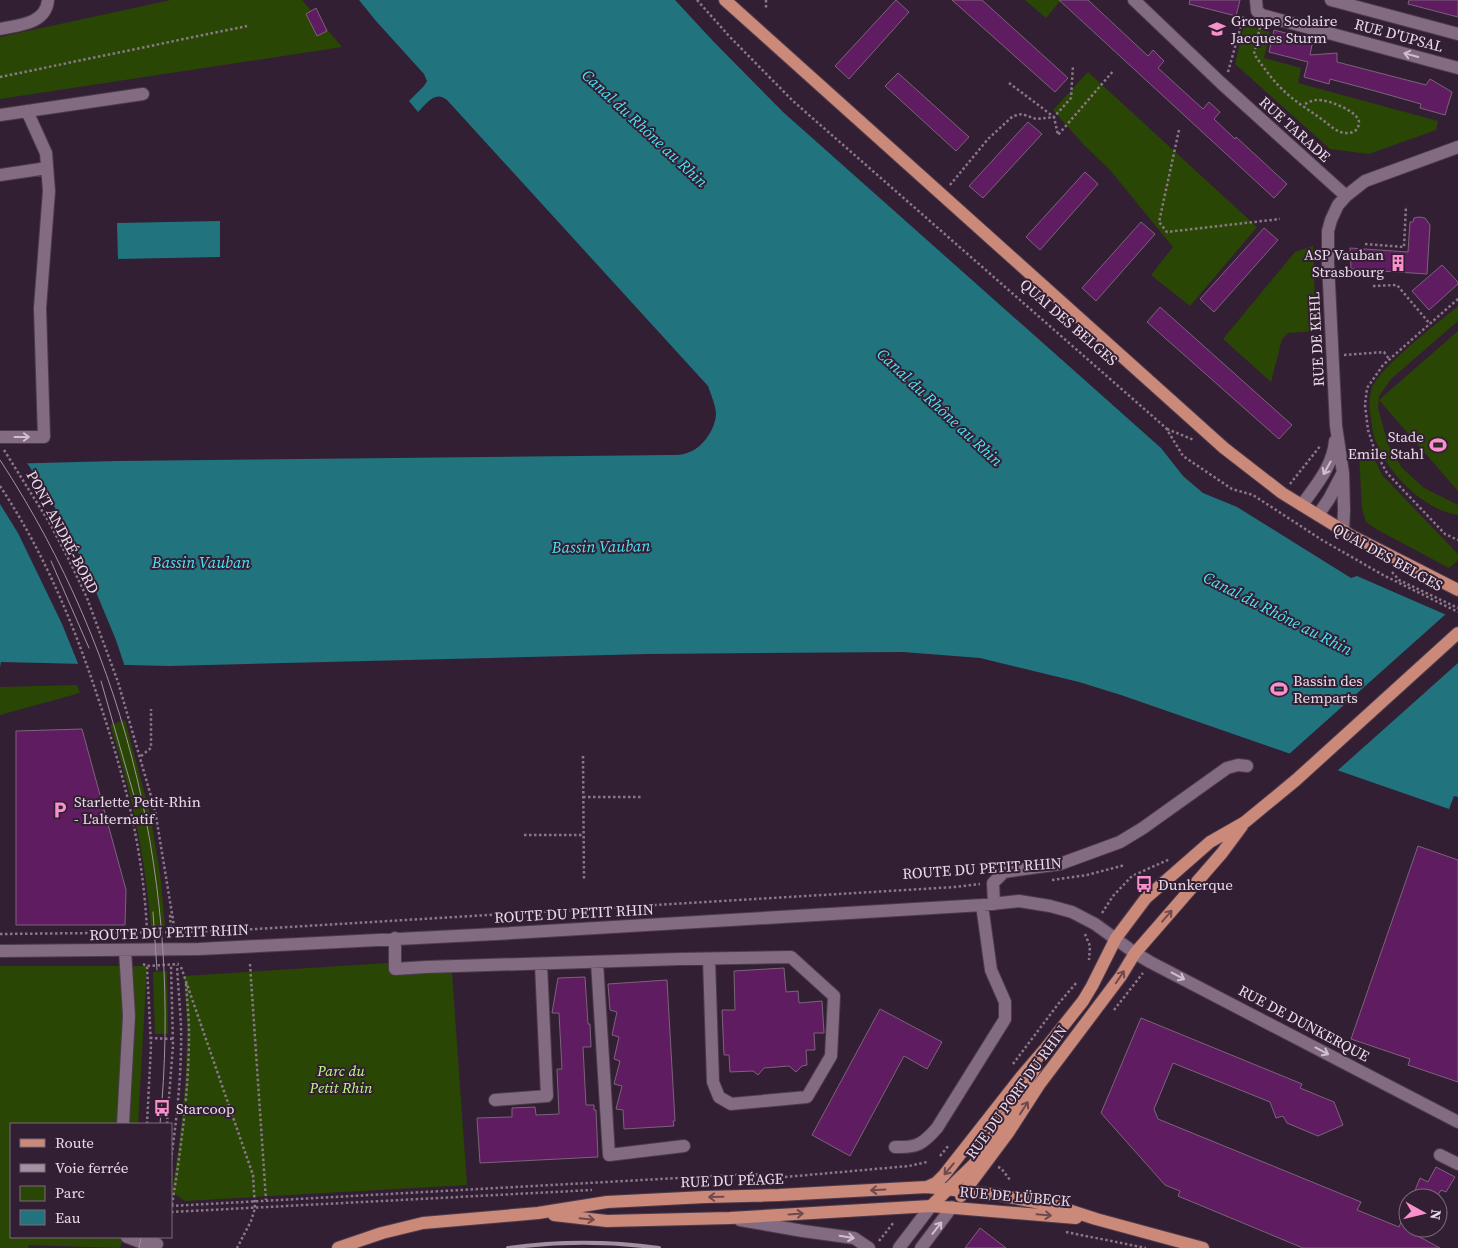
<svg xmlns="http://www.w3.org/2000/svg" width="1458" height="1248" viewBox="0 0 1458 1248" font-family="'Source Serif 4',serif">
<style>
.green{fill:#2a4604}
.water{fill:#21737e}
.pier{fill:#331f33}
.building{fill:#5f1c60;stroke:#7b637a}
.lines{fill:none;stroke-linecap:round;stroke-linejoin:round}
.minor-casing{stroke:#4c3b4b;stroke-width:14}
.major-casing{stroke:#4c3b4b;stroke-width:14}
.path{stroke:#8a7889;stroke-width:2.5;stroke-dasharray:2.5 2.5;stroke-linecap:butt}
.minor{stroke:#836b82;stroke-width:12}
.major{stroke:#cb897a;stroke-width:12}
.tram{stroke:#a291a1;stroke-width:1}
.rail{stroke:#a291a1;stroke-width:4}
.oneway{stroke:#d0bfce}
.oneway2{stroke:#70494f}
.labels{text-anchor:middle;dominant-baseline:central;stroke-width:4;stroke-linejoin:round;paint-order:stroke}
.poi-label{font-size:15px;fill:#e9dbe8;stroke:#331f33;text-anchor:start}
.street-label{font-size:15px;fill:#e9dbe8;stroke:#331f33}
.park-label{font-size:15px;font-style:italic;fill:#bdf984;stroke:#331f33}
.water-label{font-size:16px;font-style:italic;fill:#4be5f8;stroke:#331f33}
</style>
<rect width="100%" height="100%" fill="#331f33"/>
<path class="green" d="M171,0H302L342,47L0,99V37Z
M1025,0H1061L1046,18Z
M1244,25L1270,32L1264,58L1301,68L1298,83L1438,121L1436,130L1369,154L1330,149L1235,64Z
M1088,72L1257,227L1190,306L1151,275L1173,247L1110,170L1084,145L1053,110Z
M1313,246L1316,331L1288,333L1282,339L1271,382L1223,339L1295,252Z
M1458,306V321L1391,379L1379,396L1378,408L1388,444L1402,468L1424,488L1458,505V515C1426,511 1388,474 1377,444C1373,436 1372,427 1371,418C1369,409 1369,397 1372,388C1380,367 1438,323 1458,306Z
M1458,331V491L1379,400Z
M1370,449L1382,475L1458,554V560L1449,568L1376,529L1366,522L1362,509L1359,452Z
M77,685L80,693L0,715V687Z
M125,720L150,814L160,873L165,926L151,927C145,856 132,793 110,725Z
M451,959L467,1185L185,1201L172,1192C180,1140 187,1088 187,1034C187,1015 185,996 184,976Z
M0,966H147L138,1124H11V1237H123L120,1248L29,1245L28,1248H0Z
M167,971L168,1034H155L153,972Z"/>
<path class="water" d="M359,0H675L713,41L783,112L1161,448L1183,476L1203,493L1237,507L1351,578L1357,576L1458,620V797L1454,796L1449,809L1121,695L1079,682L980,658L903,652L648,654L169,666L1,662L0,667V464L117,461L671,455C676,455 682,455 687,453C702,449 716,429 716,413C715,403 711,395 708,386L447,100C435,90 427,103 418,112L409,101L424,86L427,81L424,74L376,21Z
M220,221V257L118,259L117,223Z"/>
<path class="pier" d="M25,460L48,495L72,539L96,592L116,640L125,667L79,666L62,624L18,533L0,504V461Z
M1447,613L1458,617V663L1337,771L1288,755Z"/>
<path class="building" d="M896,0L909,12L849,79L835,66Z
M952,0H982L1068,78L1055,92Z
M1059,0H1088L1148,56L1153,50L1164,61L1158,68L1203,109L1209,102L1220,112L1214,119L1235,139L1236,137L1287,184L1274,198Z
M1190,0H1240L1236,16L1189,4Z
M1409,0H1458V17L1408,4Z
M316,8L327,31L317,36L306,14Z
M1274,30L1313,40L1310,55L1337,53V62L1426,85L1430,79L1452,92L1445,115L1420,108L1421,104L1375,91L1330,79L1329,84L1304,77L1308,62L1269,52Z
M898,73L969,137L956,151L885,86Z
M1028,122L1042,134L983,198L969,186Z
M1085,172L1098,184L1040,250L1026,237Z
M1419,217L1425,218L1430,225L1427,274L1351,269L1350,248L1408,252L1410,222H1413L1414,218Z
M1141,222L1155,234L1096,301L1082,288Z
M1264,228L1278,240L1214,312L1200,299Z
M1442,265L1458,282V284L1429,310L1412,291Z
M1160,307L1292,425L1279,439L1147,322Z
M82,729L126,890L125,925H16V731Z
M1418,846L1458,860V1082L1408,1065L1410,1059L1351,1039Z
M784,968L786,992L798,991L799,1003L822,1001L824,1033H814L815,1050H806L807,1065L802,1066L796,1072L789,1066L764,1068L758,1075L753,1071L730,1072L729,1055H724L722,1010H735L734,971Z
M585,977L588,1024H590L591,1047H583L586,1105H594V1110H596L598,1157L480,1163L477,1118L512,1117V1108L535,1107L536,1115L559,1114L557,1069H562L559,1013H552L558,978Z
M667,980L675,1121H673L674,1126L624,1129L623,1110L616,1109L622,1086L614,1084L620,1061L614,1059L619,1037L612,1035L617,1012L610,1010L608,984Z
M880,1009L942,1042L927,1069L904,1056L850,1156L812,1135Z
M1141,1018L1302,1084L1300,1088L1334,1102L1343,1125L1318,1136L1287,1123L1283,1116L1276,1118L1270,1102L1173,1063L1154,1109L1158,1119L1361,1202L1357,1210L1399,1227L1408,1206V1228H1419L1416,1235L1440,1248H1303L1178,1196L1180,1191L1165,1185L1101,1113Z
M1436,1167L1455,1177L1446,1192L1441,1190L1436,1198H1412L1420,1178L1428,1182Z
M980,1228L1006,1248H965Z"/>
<g class="lines">
<g class="minor-casing">
<path id="minor" d="M1134,0L1221,83L1346,196
M1256,0L1257,11L1262,15L1458,68
M1331,0L1458,34
M0,29C19,25 46,24 48,0
M0,115L143,94
M0,175L47,168
M0,437H44L40,308L49,191L46,153L27,111
M1302,505C1316,485 1333,466 1335,441
M1318,515L1329,499L1342,474
M1343,531L1344,510L1343,473L1336,426L1328,263V231L1331,220L1338,205L1346,196L1365,181L1458,147
M994,904L993,883L1004,872L1060,864L1120,842L1143,828L1227,768L1238,765L1247,766
M395,938V969L426,967L680,959L791,957L834,996L831,1056L807,1097L731,1104L719,1097L713,1082L709,959
M0,951L199,949L496,934L982,905L1019,901L1050,906L1072,912L1095,924L1135,953L1150,962L1458,1122
M597,962L609,1155L684,1146
M495,1100L547,1096L541,964
M123,1124L129,1016L125,950
M895,1147C917,1148 923,1144 937,1128L1005,1019V1002L991,970L982,905
M1440,1155L1458,1164
M740,1220L803,1231L854,1238L869,1248
M127,1237L140,1242L157,1244
M899,1248L931,1206
M921,1248L952,1207"/>
</g>
<g class="major-casing">
<path id="major" d="M725,0L1224,448L1282,493L1352,536L1458,590
M927,1187L936,1183L944,1175L1021,1077L1045,1049L1083,1001L1092,986L1116,938L1146,898L1210,842L1245,822L1296,780L1458,633
M961,1196L1008,1133L1039,1085L1121,976L1135,953L1222,853L1242,826
M931,1206L975,1163L1002,1123L1036,1067
M554,1215L607,1221L730,1218L931,1206L1076,1218
M338,1248L382,1233L423,1223L538,1213L607,1202L705,1197L779,1195L927,1187L999,1195L1056,1206L1096,1219L1203,1248"/>
</g>
<path class="path" d="M697,0L729,36L793,101L1166,428L1183,456L1232,489L1253,495L1322,540L1383,575L1458,612
M766,0V8
M1260,27L1254,54C1262,65 1270,77 1280,87C1291,99 1306,108 1320,118C1326,122 1332,128 1338,131C1346,135 1359,134 1359,122C1358,111 1327,99 1317,100C1312,100 1307,103 1303,105
M1228,72L1244,15
M0,77L247,26
M1009,83L1054,117L1071,98L1073,65
M1179,130L1159,222L1167,232L1280,219
M950,185L988,139L1013,116L1022,114L1036,119L1054,117L1058,135L1114,70
M1365,244L1404,247L1406,206
M1373,286L1397,285L1430,324
M1458,299L1383,365L1367,388L1365,405L1368,430L1375,451L1387,473L1445,534L1458,540
M1344,355L1384,352L1389,359
M1167,429L1194,440
M4,450L49,522L69,560L87,598L118,682L155,810L175,932
M1290,484L1321,445
M0,486C43,551 73,622 97,695C124,774 143,847 147,931
M1392,572L1399,580L1458,608
M141,756L151,748V709
M583,756L584,881
M583,797H642
M524,835H584
M1052,880L1087,875L1125,865
M1102,913L1113,896L1132,876L1170,859
M170,915L171,932
M0,934L189,932L256,929L955,887L980,884
M1085,934L1090,946L1089,960
M143,964L147,966L179,964
M250,964L266,1200
M181,967L253,1175L255,1208L251,1221L237,1248
M1114,1010L1143,973
M150,1038L173,1039
M1013,1064L1059,1003L1077,982
M147,1124L151,1046L147,966
M167,1124L173,1045L171,965
M940,1156L949,1145
M171,1160C177,1116 182,1071 181,1026C180,1006 178,985 177,965
M998,1167L1001,1168L1010,1180
M172,1205C181,1148 189,1091 189,1033C189,1017 187,1000 186,983
M171,1206L751,1174L785,1177L909,1166L927,1162
M171,1212L592,1190
M1066,1232L1146,1248
M879,1241L894,1222"/>
<use href="#minor" class="minor"/>
<use href="#major" class="major"/>
<path class="tram" d="M0,460C129,657 183,890 160,1124
M51,561L89,648
M101,681L135,799
M153,912L157,970
M139,1248L141,1237"/>
<path class="rail" d="M508,1248C558,1241 609,1241 659,1248"/>
</g>
<defs><path id="oneway-shaft" d="M-6 0H5M1.5-3L5.5 0L1.5 3" fill="none" stroke-width="1.6" stroke-linecap="round" stroke-linejoin="round" transform="scale(1.25)"/></defs>
<g class="oneway">
<use href="#oneway-shaft" transform="translate(1411 55) rotate(-165)"/>
<use href="#oneway-shaft" transform="translate(22 437)"/>
<use href="#oneway-shaft" transform="translate(1327 468) rotate(119)"/>
<use href="#oneway-shaft" transform="translate(1178 976) rotate(28)"/>
<use href="#oneway-shaft" transform="translate(1322 1051) rotate(28)"/>
<use href="#oneway-shaft" transform="translate(937 1228) rotate(-52)"/>
<use href="#oneway-shaft" transform="translate(847 1237) rotate(9)"/>
</g>
<g class="oneway2">
<use href="#oneway-shaft" transform="translate(1167 916) rotate(-49)"/>
<use href="#oneway-shaft" transform="translate(1120 977) rotate(-56)"/>
<use href="#oneway-shaft" transform="translate(1024 1108) rotate(-57)"/>
<use href="#oneway-shaft" transform="translate(949 1169) rotate(130)"/>
<use href="#oneway-shaft" transform="translate(878 1190) rotate(177)"/>
<use href="#oneway-shaft" transform="translate(716 1197) rotate(179)"/>
<use href="#oneway-shaft" transform="translate(796 1214) rotate(-4)"/>
<use href="#oneway-shaft" transform="translate(1044 1215) rotate(5)"/>
<use href="#oneway-shaft" transform="translate(587 1219) rotate(6)"/>
</g>
<defs>
<g id="school-bare" transform="scale(1.35)"><path d="M0-5L7-2L0 1L-7-2ZM-4 1L0 2.5L4 1V4Q0 6-4 4Z" fill="#f890cb" stroke="#331f33" stroke-width="2.5" paint-order="stroke"/></g>
<g id="building-bare" transform="scale(1.35)"><path d="M-4-6H4V6H1V3H-1V6H-4ZM-2.5-4.3h1.7v1.8h-1.7ZM.8-4.3h1.7v1.8H.8ZM-2.5-1h1.7V.8h-1.7ZM.8-1h1.7V.8H.8Z" fill="#f890cb" stroke="#331f33" stroke-width="2.5" paint-order="stroke"/></g>
<g id="stadium-bare" transform="scale(1.35)"><path d="M0-5a6.5 5 0 1 0 0 10a6.5 5 0 1 0 0-10ZM-3.5-1.8h7v3.6h-7Z" fill="#f890cb" stroke="#331f33" stroke-width="2.5" paint-order="stroke"/></g>
<g id="parking-bare" transform="scale(1.35)"><path d="M-3.5-5.5H1a3.5 3.5 0 0 1 0 7H-1V5.5H-3.5ZM-1-3.4V-.6H.8a1.4 1.4 0 0 0 0-2.8Z" fill="#f890cb" stroke="#331f33" stroke-width="2.5" paint-order="stroke"/></g>
<g id="bus-bare" transform="scale(1.35)"><path d="M-5-6H5V4H4V6H2V4H-2V6H-4V4H-5ZM-3.5-4V0h7V-4ZM-3.5 1.2v1.5H-2V1.2ZM2 1.2v1.5H3.5V1.2Z" fill="#f890cb" stroke="#331f33" stroke-width="2.5" paint-order="stroke"/></g>
</defs>
<g fill-rule="evenodd">
<use href="#school-bare" x="1217" y="29"/>
<use href="#building-bare" x="1398" y="263"/>
<use href="#stadium-bare" x="1438" y="445"/>
<use href="#stadium-bare" x="1279" y="689"/>
<use href="#parking-bare" x="60" y="810"/>
<use href="#bus-bare" x="1144" y="884"/>
<use href="#bus-bare" x="162" y="1108"/>
</g>
<g class="labels">
<g class="poi-label">
<text x="1231" y="20">Groupe Scolaire<tspan x="1231" dy="17">Jacques Sturm</tspan></text>
<text x="1384" y="254" text-anchor="end">ASP Vauban<tspan x="1384" dy="17">Strasbourg</tspan></text>
<text x="1424" y="436" text-anchor="end">Stade<tspan x="1424" dy="17">Emile Stahl</tspan></text>
<text x="1293" y="680">Bassin des<tspan x="1293" dy="17">Remparts</tspan></text>
<text x="74" y="801">Starlette Petit-Rhin<tspan x="74" dy="17">- L'alternatif</tspan></text>
<text x="1158" y="884">Dunkerque</text>
<text x="176" y="1108">Starcoop</text>
</g>
<g class="street-label">
<text transform="translate(1399 35) rotate(15)">RUE D'UPSAL</text>
<text transform="translate(1295 129) rotate(42)">RUE TARADE</text>
<text transform="translate(1069 322) rotate(41)">QUAI DES BELGES</text>
<text transform="translate(1316 339) rotate(-93)">RUE DE KEHL</text>
<text transform="translate(63 532) rotate(62)">PONT ANDRÉ-BORD</text>
<text transform="translate(1388 557) rotate(29)">QUAI DES BELGES</text>
<text transform="translate(982 868) rotate(-4)">ROUTE DU PETIT RHIN</text>
<text transform="translate(574 913) rotate(-3)">ROUTE DU PETIT RHIN</text>
<text transform="translate(169 932) rotate(-2)">ROUTE DU PETIT RHIN</text>
<text transform="translate(1304 1023) rotate(28)">RUE DE DUNKERQUE</text>
<text transform="translate(1016 1092) rotate(-54)">RUE DU PORT DU RHIN</text>
<text transform="translate(732 1180) rotate(-2)">RUE DU PÉAGE</text>
<text transform="translate(1015 1196) rotate(5)">RUE DE LÜBECK</text>
</g>
<g class="park-label">
<text x="341" y="1070">Parc du<tspan x="341" dy="17">Petit Rhin</tspan></text>
</g>
<g class="water-label">
<text transform="translate(645 128) rotate(43)">Canal du Rhône au Rhin</text>
<text transform="translate(940 407) rotate(43)">Canal du Rhône au Rhin</text>
<text transform="translate(601 546) rotate(-1)">Bassin Vauban</text>
<text x="201" y="562">Bassin Vauban</text>
<text transform="translate(1278 613) rotate(27)">Canal du Rhône au Rhin</text>
</g>
</g>
<rect x="10" y="1123" width="162" height="115" fill="#331f33" stroke="#7c6a7b"/>
<rect x="20" y="1139" width="25" height="8" fill="#cb897a" stroke="#7c6a7b"/>
<text x="55" y="1148" font-size="15" fill="#e9dbe8">Route</text>
<rect x="20" y="1164" width="25" height="8" fill="#a291a1" stroke="#7c6a7b"/>
<text x="55" y="1173" font-size="15" fill="#e9dbe8">Voie ferrée</text>
<rect x="20" y="1186" width="25" height="15" fill="#2a4604" stroke="#7c6a7b"/>
<text x="55" y="1198" font-size="15" fill="#e9dbe8">Parc</text>
<rect x="20" y="1210" width="25" height="15" fill="#21737e" stroke="#7c6a7b"/>
<text x="55" y="1223" font-size="15" fill="#e9dbe8">Eau</text>
<g transform="translate(1423 1213) rotate(98)"><circle r="24" fill="#331f33" stroke="#7c6a7b"/>
<path d="M0-4L9 19L0 12L-9 19Z" fill="#f890cb"/>
<text y="-8" font-size="14" font-weight="bold" text-anchor="middle" fill="#e9dbe8">N</text>
</g>
</svg>
